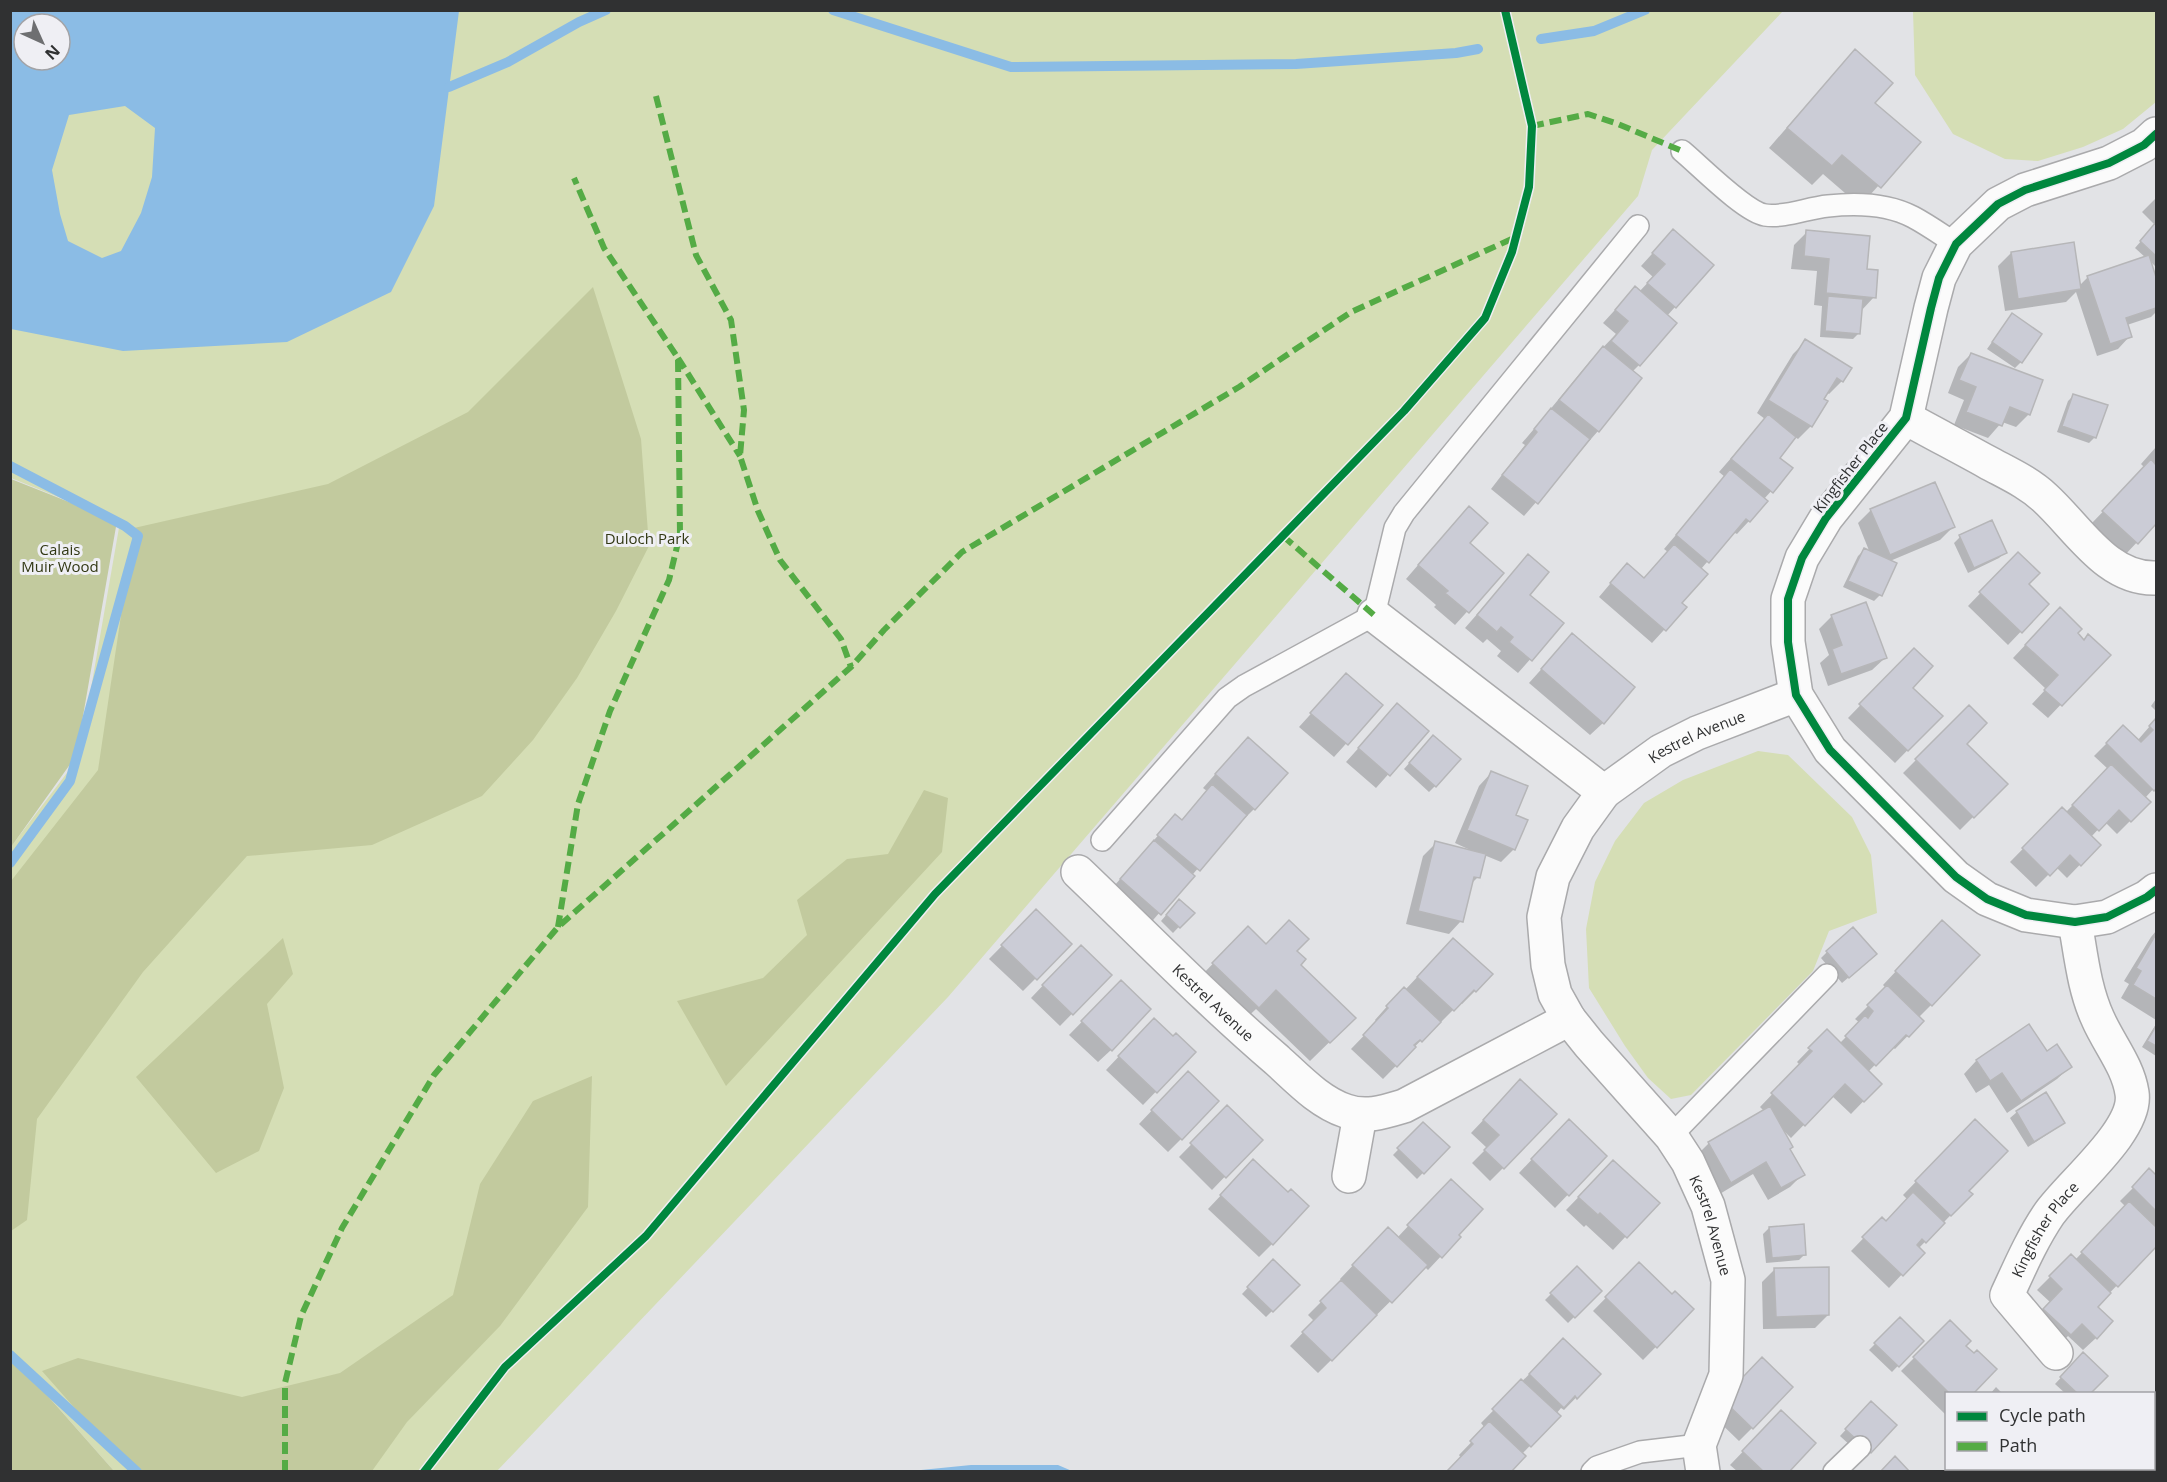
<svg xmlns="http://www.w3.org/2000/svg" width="2167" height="1482" viewBox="0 0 2167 1482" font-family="'Open Sans',sans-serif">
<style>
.green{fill:#d5deb5;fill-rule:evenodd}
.forest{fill:#c2ca9e}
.water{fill:#8bbce5;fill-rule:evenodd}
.shadow{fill:#0003}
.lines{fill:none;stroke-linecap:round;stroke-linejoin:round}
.stream{stroke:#8bbce5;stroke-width:10}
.building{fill:#cbccd6;stroke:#b6b6b8;stroke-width:1.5}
.lane-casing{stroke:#aaaaac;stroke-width:24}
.street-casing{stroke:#aaaaac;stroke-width:36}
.lane{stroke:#fbfbfb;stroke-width:21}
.street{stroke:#fbfbfb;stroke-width:33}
.quiet{stroke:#54ab45;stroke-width:6;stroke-dasharray:12 6;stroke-linecap:butt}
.cycleway-casing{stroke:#efeff4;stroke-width:11}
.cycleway{stroke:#00873e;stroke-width:8}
.labels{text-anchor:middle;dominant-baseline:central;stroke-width:6;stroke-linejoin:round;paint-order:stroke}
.street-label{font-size:15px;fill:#303132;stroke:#efeff4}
.park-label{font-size:15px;fill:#323814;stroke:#efeff4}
</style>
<rect width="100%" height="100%" fill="#e2e3e6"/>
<path class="green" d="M11,11H1783L1652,150L1638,196L948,997L497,1471H114L11,1354L10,848L79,757L120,522L11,478ZM24,24H60V60H24Z
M1913,11H2156V102L2123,129L2083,147L2038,161L2005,159L1953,134L1915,75Z
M1758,751L1788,755L1852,817L1871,855L1877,913L1829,931L1813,971L1691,1095L1671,1099L1648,1078L1625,1046L1589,988L1586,929L1595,882L1615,841L1644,803L1683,780Z"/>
<path class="forest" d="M593,287L641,439L649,546L616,611L577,678L533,740L482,796L372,845L247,856L143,972L37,1119L27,1220L11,1231V881L98,770L134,528L328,484L468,412Z
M11,479L117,521L76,756L11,847Z
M924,790L948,798L942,852L726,1086L677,1001L763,978L807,935L797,900L847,859L888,854Z
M283,938L293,974L267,1004L284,1088L259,1151L216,1173L136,1077Z
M592,1076L588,1207L500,1326L407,1422L372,1471H130L42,1371L78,1358L242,1397L340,1373L453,1295L480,1184L533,1101Z
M10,1354L24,1369L114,1471H11Z"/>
<path class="water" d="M10,11H459L434,206L391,292L287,342L123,351L11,329ZM24,24H60V60H24ZM125,106L155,128L152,177L141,213L121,251L102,258L68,241L60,214L52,170L69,115Z
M971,1465H1058L1072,1471H911Z"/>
<path class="shadow" d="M1855,52L1873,103L1918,142L1860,206L1823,174L1812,185L1769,148L1836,71Z
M2156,198V267L2150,261L2156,282V312L2151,317L2127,325L2130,336L2118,349L2097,356L2076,292L2066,302L2005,311L1998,266L2011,253L2079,286L2088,277L2146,258L2135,248L2155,225L2142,212Z
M1807,232L1865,270L1874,297L1861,311L1859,333L1853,339L1820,337L1822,306L1814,305L1817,271L1791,269L1794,245Z
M1661,244L1675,307L1667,316L1639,365L1632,372L1640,378L1598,431L1524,516L1491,489L1525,445L1522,443L1539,423L1590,361L1616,334L1603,323L1635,288L1639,292L1653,277L1641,266Z
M2007,321L2021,362L2015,368L1987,349Z
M1806,341L1842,381L1829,394L1826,392L1811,426L1798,439L1795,437L1778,458L1791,469L1764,499L1749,521L1737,534L1733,532L1701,569L1680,603L1685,607L1652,643L1599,597L1615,578L1644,579L1668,552L1664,549L1725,477L1719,472L1765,419L1757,413L1793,354Z
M1971,354L2029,414L2016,427L2002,422L1988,438L1954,425L1964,400L1948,393L1958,367Z
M2074,395L2095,437L2089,443L2057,432L2068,401Z
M2156,447V522L2124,556L2091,524L2145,468L2141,464Z
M1934,484L1953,527L1940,540L1890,561L1895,563L1880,595L1874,601L1843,587L1858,556L1864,550L1870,553L1858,523L1871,510Z
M1456,521L1467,544L1502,573L1455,625L1434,607L1436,605L1406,579Z
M1960,537L2005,552L1999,558L1968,573L1954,543Z
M2018,554L2027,584L2047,604L2008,645L1968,606Z
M1528,556V595L1562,623L1518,673L1497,656L1501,651L1487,639L1483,643L1465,628Z
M1832,616L1885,658L1872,670L1828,686L1820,663L1829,655L1819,629Z
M2047,622L2075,633L2083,641L2108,655L2048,718L2032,704L2046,689L2013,658Z
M1572,635L1603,723L1590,735L1529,683Z
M1914,650L1911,688L1941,716L1895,763L1848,718Z
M1346,675L1381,705L1334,757L1299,727Z
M2156,699V711L2151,706Z
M1397,705L1427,731L1376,788L1346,762Z
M1969,707L1965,744L2006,784L1960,830L1903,773Z
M2156,719V786L2145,798L2149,802L2117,834L2105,822L2091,837L2099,845L2067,878L2056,867L2036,887L2010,862L2062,809L2066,812L2108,769L2094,756L2123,727L2137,741Z
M1427,743L1435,786L1429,792L1404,769Z
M1235,752L1254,809L1242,821L1240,820L1147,927L1108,893L1175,816L1181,821L1207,791L1203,788Z
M1491,773L1514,816V849L1501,862L1484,855L1478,877L1470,885L1461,921L1449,934L1406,924L1423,856L1436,843L1468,851V849L1455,843L1479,786Z
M1173,907L1192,913L1173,933L1161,921Z
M1036,911L1070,944L1023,991L989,959Z
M1248,928L1266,945L1295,951L1299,965L1354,1018L1310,1061L1256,1009L1238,1026L1194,983Z
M2156,931V1020L2121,998L2129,984L2124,981L2151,937Z
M1930,935L1931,1005L1918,1018L1922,1021L1895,1049L1892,1047L1868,1072L1880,1084L1851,1114L1832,1096L1791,1138L1782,1129L1789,1149L1803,1174L1790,1187L1768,1200L1753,1174L1718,1195L1696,1156L1709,1143L1764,1111L1760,1107L1800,1065L1797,1062L1827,1031L1839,1044L1860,1023L1855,1019L1886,988L1883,985Z
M1827,952L1869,960L1842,983L1821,958Z
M1440,953L1475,991L1462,1004L1461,1002L1440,1023L1439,1022L1383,1079L1351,1049L1377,1022L1375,1020L1391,1002L1405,990Z
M1068,959L1110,975L1060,1026L1031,998Z
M1108,995L1111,1050L1098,1062L1069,1035Z
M2156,1024V1056L2142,1047Z
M2029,1026L2046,1053L2070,1067L2057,1079L2007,1113L1989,1085L1976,1093L1964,1074L1976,1061Z
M1142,1032L1194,1052L1143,1105L1106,1070Z
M1175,1086L1181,1139L1168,1152L1139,1124Z
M1508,1094L1503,1168L1490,1181L1472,1163L1487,1148L1471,1133Z
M1227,1108L1260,1140L1212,1190L1179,1157Z
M2017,1112L2063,1122L2057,1128L2028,1147L2010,1118Z
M1975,1121L1967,1191L1971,1194L1918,1249L1922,1253L1889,1288L1851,1251L1882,1219L1886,1223L1908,1200L1903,1195Z
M1423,1124L1448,1147L1417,1179L1393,1155Z
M1556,1134L1605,1156L1555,1208L1519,1173Z
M2150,1171L2156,1178V1245L2096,1307V1338L2083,1350L2068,1336L2057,1347L2031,1322L2050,1302L2037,1290L2071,1256L2075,1260L2126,1207L2120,1201Z
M1241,1174L1272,1244L1259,1257L1208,1209Z
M1600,1175L1657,1203L1613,1250L1586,1225L1584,1227L1566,1210Z
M1438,1194L1459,1237L1428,1270L1425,1267L1318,1373L1290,1346L1314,1321L1308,1315L1342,1281L1340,1279L1375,1242L1397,1238Z
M1769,1228L1805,1254L1799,1260L1766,1263L1763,1234Z
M1273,1261L1298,1285L1266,1317L1242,1294Z
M1639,1264L1672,1296L1692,1310L1643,1360L1593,1311Z
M1577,1268L1600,1291L1568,1323L1545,1300Z
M1775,1269L1828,1315L1815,1328L1763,1329L1762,1282Z
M1900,1319L1922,1341L1892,1372L1869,1350Z
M1950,1322L1971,1394H1946V1415L1901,1371Z
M1550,1353L1599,1374L1564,1410L1561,1408L1556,1414L1558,1416L1522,1454L1509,1472H1448L1461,1458L1459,1455L1485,1428L1481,1423Z
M2083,1354L2088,1394H2066L2055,1384Z
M1749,1372L1752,1428L1739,1441L1710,1413Z
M1996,1387L2003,1394H1990Z
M1865,1409L1895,1425L1864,1458L1840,1436Z
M1781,1412L1787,1472H1738L1730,1465Z
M2156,1434V1472H2151L2148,1468H2154V1437Z"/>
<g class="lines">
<path class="stream" d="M833,10L1011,67L1296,64L1456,53L1478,49
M1541,39L1594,31L1645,10
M449,87L508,62L579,22L606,10
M10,466L125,526L138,536L70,781L10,863
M10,1355L137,1472"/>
</g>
<path class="building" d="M1855,49L1893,83L1875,103L1921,142L1881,188L1842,155L1832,166L1787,128Z
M2156,222V256L2140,241Z
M1673,229L1714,265L1676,308L1647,283L1665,264L1652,253Z
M1806,230L1870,236L1867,269L1878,270L1876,298L1826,293L1829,259L1804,256Z
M2074,242L2081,289L2018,299L2011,252Z
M2149,255L2156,277V308L2126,318L2132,337L2110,344L2087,276Z
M1635,286L1677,323L1640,366L1611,341L1628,321L1615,310Z
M1828,296L1863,299L1860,334L1825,331Z
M2012,313L2042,334L2022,363L1992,342Z
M1805,339L1852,368L1843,382L1837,378L1824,399L1828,401L1812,427L1768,400Z
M1603,346L1642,378L1599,432L1559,400Z
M1971,353L2043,380L2030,415L2010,407L2002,426L1966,412L1976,387L1959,380Z
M2073,394L2108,405L2096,438L2062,426Z
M1551,408L1590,439L1538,504L1502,475L1537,432L1534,429Z
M1768,414L1796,437L1780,458L1793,468L1773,493L1731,459Z
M2151,459L2156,465V524L2138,544L2102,511Z
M1730,469L1768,501L1750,522L1746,519L1709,563L1676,535Z
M1935,482L1955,527L1890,555L1870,509Z
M1469,506L1488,523L1470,543L1504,573L1469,613L1445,593L1448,591L1418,565Z
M1992,520L2007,553L1974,568L1959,535Z
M1674,544L1708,574L1682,603L1687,607L1666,631L1610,583L1627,563L1644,578Z
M1864,548L1897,563L1882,596L1848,581Z
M2018,552L2040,573L2029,584L2049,604L2022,633L1979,592Z
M1528,554L1549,572L1530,595L1564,623L1532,661L1509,642L1513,637L1501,627L1497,632L1477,615Z
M1866,602L1887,658L1841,674L1832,649L1842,645L1831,615Z
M2060,607L2082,629L2078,633L2084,640L2088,634L2111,655L2062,706L2044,690L2058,675L2025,645Z
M1572,633L1635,687L1604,724L1541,669Z
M1914,648L1933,666L1913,688L1943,716L1908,751L1859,704Z
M1346,673L1383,705L1348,745L1310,713Z
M1397,703L1429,731L1390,776L1358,748Z
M1969,705L1987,723L1967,744L2008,784L1974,818L1915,759Z
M2156,718V789L2154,791L2106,743L2123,725L2141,742L2153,730L2149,726Z
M1433,735L1461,759L1436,787L1409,763Z
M1248,737L1288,773L1255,810L1215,774Z
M2111,764L2151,802L2131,822L2119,810L2099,831L2072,805Z
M1491,771L1528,786L1516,815L1528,820L1515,850L1467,830Z
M1212,784L1247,815L1200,871L1157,835L1175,814L1182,820Z
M2062,807L2101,845L2081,866L2070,855L2050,876L2022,848Z
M1154,840L1195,876L1161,915L1120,879Z
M1435,841L1486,854L1480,878L1474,877L1463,922L1418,911Z
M1179,899L1195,913L1180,928L1166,915Z
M1036,909L1072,944L1037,980L1001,945Z
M1289,920L1309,939L1297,951L1306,959L1301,965L1356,1018L1330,1043L1276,990L1259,1008L1212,963L1248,926L1266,944Z
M1942,920L1980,955L1932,1006L1895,971Z
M1853,927L1877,954L1849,978L1826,951Z
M2156,934V999L2133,985L2141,971L2136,968Z
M1453,938L1493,974L1476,992L1474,990L1454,1011L1417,977Z
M1081,945L1112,975L1073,1015L1042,985Z
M1121,980L1151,1009L1112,1051L1081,1021Z
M1887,985L1924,1021L1909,1037L1906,1035L1876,1066L1845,1036L1865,1015L1868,1018L1873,1011L1867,1005Z
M1404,987L1441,1022L1422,1042L1420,1040L1414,1045L1416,1047L1397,1067L1363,1035L1388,1008L1386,1006Z
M1154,1018L1173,1036L1176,1033L1196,1052L1157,1093L1118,1056Z
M2029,1024L2047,1051L2057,1044L2072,1067L2021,1101L2002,1073L1990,1081L1976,1060Z
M2156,1026V1046L2147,1041Z
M1827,1029L1882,1084L1864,1102L1845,1084L1805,1126L1771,1093L1812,1051L1808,1048Z
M1188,1071L1219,1101L1182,1140L1151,1110Z
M1520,1079L1557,1114L1504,1169L1484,1150L1499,1135L1483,1120Z
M2046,1092L2065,1123L2034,1142L2016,1111Z
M1227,1105L1263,1140L1226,1178L1190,1143Z
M1770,1106L1793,1147L1790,1149L1805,1175L1781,1188L1766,1162L1731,1183L1708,1142Z
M1569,1119L1607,1156L1569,1196L1531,1159Z
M1975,1119L2008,1151L1969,1191L1973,1194L1951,1216L1915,1181Z
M1423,1122L1450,1147L1424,1174L1397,1148Z
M1253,1159L1288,1192L1291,1189L1309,1206L1273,1245L1220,1195Z
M1613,1160L1660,1203L1627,1238L1600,1213L1598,1215L1578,1197Z
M2149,1168L2156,1175V1211L2132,1187Z
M1451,1179L1483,1209L1459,1235L1461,1237L1442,1258L1407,1225Z
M1913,1192L1945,1223L1926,1243L1922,1239L1917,1245L1925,1253L1903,1276L1862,1237L1882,1217L1886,1221Z
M2129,1201L2156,1227V1247L2118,1287L2081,1252Z
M1804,1224L1806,1255L1772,1258L1769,1227Z
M1388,1227L1428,1265L1392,1303L1352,1265Z
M2071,1254L2111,1293L2098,1307L2113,1321L2097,1339L2082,1324L2071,1335L2043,1309L2062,1289L2049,1276Z
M1273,1259L1300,1285L1273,1312L1247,1287Z
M1639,1262L1672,1294L1675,1291L1694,1309L1657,1348L1605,1297Z
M1577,1266L1602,1291L1575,1318L1550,1293Z
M1829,1267V1315L1776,1317L1774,1268Z
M1341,1280L1377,1315L1332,1361L1302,1332L1326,1308L1320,1301Z
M1900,1317L1924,1341L1899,1367L1874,1343Z
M1950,1320L1971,1341L1966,1346L1974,1353L1977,1350L1997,1369L1973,1394H1950L1913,1357Z
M1563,1338L1601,1374L1577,1399L1575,1396L1564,1408L1529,1374Z
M2083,1352L2108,1376L2090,1394H2078L2060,1377Z
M1762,1357L1793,1387L1753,1429L1722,1399Z
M1521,1379L1561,1416L1531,1447L1492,1409Z
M1871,1401L1897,1425L1871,1453L1845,1429Z
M1781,1410L1816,1443L1789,1472H1764L1742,1451Z
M1489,1421L1526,1456L1511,1472H1450L1448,1470L1473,1444L1470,1441Z
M1895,1456L1910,1472H1880Z"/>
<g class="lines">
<g class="lane-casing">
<path id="lane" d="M1682,151C1699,165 1745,212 1765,215C1785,218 1807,208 1828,206C1855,203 1888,204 1913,217C1928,225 1942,235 1956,244
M1102,840L1227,698L1244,686L1374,615L1395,528L1404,513L1638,226
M1671,1136L1827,975
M1592,1472L1597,1467L1640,1452L1699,1445
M1834,1472L1860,1447"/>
</g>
<g class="street-casing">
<g id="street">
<path d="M2156,134L2144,145L2109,163L2025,190L1998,204L1956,244L1939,278L1931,308L1906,418L1826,518L1802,558L1788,599V642L1796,695L1830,750L1956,877L1987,899L2026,915L2075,922L2107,917L2147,897L2156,890"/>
<path d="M1906,418C1933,433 1960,447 1987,462C2007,473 2028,482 2045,498C2078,528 2107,580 2156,578"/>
<path id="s1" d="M1374,615L1604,792L1661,751L1697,733L1796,695"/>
<path id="s2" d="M1604,792L1578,828L1553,877L1544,917L1548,965L1555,994L1569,1019L1589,1044L1671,1136L1688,1162L1708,1206L1728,1280L1726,1375L1699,1445L1703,1472"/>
<path id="s3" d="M1078,872C1144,935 1208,1001 1277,1060C1298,1079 1319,1102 1346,1111C1366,1118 1384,1112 1404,1106L1569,1019"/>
<path d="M1349,1176L1360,1115"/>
<path id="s4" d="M2056,1353L2007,1295C2020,1267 2032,1239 2049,1214C2070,1184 2138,1130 2132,1093C2128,1066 2109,1044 2098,1019C2084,989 2081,955 2075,922"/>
</g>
</g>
<use href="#lane" class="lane"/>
<use href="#street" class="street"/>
<path class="quiet" d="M656,96L696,255L731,320L744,410L740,456L758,511L780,560L841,639L851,667
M1532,126L1588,114L1618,124L1682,151
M678,358L740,456
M1283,536L1374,615
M558,927L578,804L610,711L669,580L680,534L678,358L604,248L574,178
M285,1472V1383L301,1316L342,1228L434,1075L558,927L851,667L884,630L962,552L1239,387L1351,312L1516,237"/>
<g class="cycleway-casing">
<path id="cycleway" d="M2156,134L2144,145L2109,163L2025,190L1998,204L1956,244L1939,278L1931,308L1906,418L1826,518L1802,558L1788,599V642L1796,695L1830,750L1956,877L1987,899L2026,915L2075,922L2107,917L2147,897L2156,890
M424,1472L505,1367L646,1236L935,894L1404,411L1485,318L1512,252L1529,187L1532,126L1505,10"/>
</g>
<use href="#cycleway" class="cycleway"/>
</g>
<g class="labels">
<g class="street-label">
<text transform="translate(1850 467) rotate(-52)">Kingfisher Place</text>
<text stroke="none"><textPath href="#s1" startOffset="399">Kestrel Avenue</textPath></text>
<text stroke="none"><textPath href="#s3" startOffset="188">Kestrel Avenue</textPath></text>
<text stroke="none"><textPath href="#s2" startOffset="501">Kestrel Avenue</textPath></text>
<text stroke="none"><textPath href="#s4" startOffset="152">Kingfisher Place</textPath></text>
</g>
<g class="park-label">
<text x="647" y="538">Duloch Park</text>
<text x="60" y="549">Calais<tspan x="60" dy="17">Muir Wood</tspan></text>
</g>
</g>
<rect width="2167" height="1482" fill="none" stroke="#303132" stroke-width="24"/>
<rect x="1945" y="1392" width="210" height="78" fill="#efeff4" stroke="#a3a3a6" stroke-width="1.5"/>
<rect x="1957" y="1412" width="30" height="9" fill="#00873e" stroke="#a3a3a6" stroke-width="1.5"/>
<text x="1999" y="1422" font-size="18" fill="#303132">Cycle path</text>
<rect x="1957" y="1442" width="30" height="9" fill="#54ab45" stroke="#a3a3a6" stroke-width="1.5"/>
<text x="1999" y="1452" font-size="18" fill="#303132">Path</text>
<g transform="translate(42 42) rotate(135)"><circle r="28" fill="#efeff4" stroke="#a3a3a6" stroke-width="1.5"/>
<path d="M0-4.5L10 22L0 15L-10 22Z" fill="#6e6f71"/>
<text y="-9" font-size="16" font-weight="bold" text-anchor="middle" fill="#303132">N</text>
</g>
</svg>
